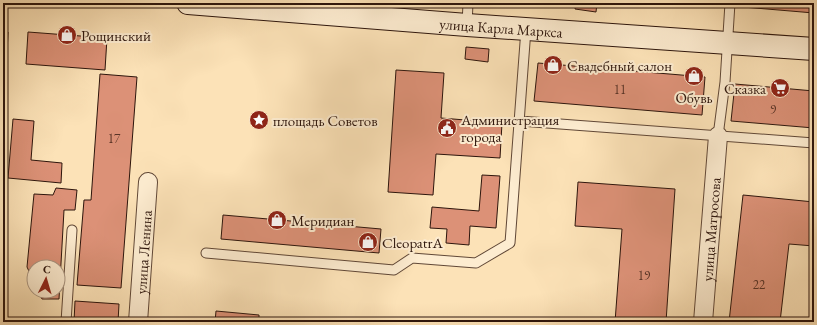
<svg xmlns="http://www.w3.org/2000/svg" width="817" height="325" viewBox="0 0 817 325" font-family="'EB Garamond',serif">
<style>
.building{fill:#dc9177;stroke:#2d150c}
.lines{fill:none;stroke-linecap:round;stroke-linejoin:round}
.lane-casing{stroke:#614837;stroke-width:11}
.street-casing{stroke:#614837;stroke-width:20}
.secondary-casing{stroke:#2d150c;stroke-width:24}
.lane{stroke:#fdecd0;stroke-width:9}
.street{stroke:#fdecd0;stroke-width:18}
.secondary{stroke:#fdecd0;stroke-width:22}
.labels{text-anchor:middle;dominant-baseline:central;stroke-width:4;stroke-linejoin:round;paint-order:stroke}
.number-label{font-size:13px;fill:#593427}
.street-label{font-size:15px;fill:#2d150c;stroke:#fdecd0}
.poi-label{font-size:15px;fill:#2d150c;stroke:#fdecd0;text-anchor:start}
</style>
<rect width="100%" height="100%" fill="#fce2b7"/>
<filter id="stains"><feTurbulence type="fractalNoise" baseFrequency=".005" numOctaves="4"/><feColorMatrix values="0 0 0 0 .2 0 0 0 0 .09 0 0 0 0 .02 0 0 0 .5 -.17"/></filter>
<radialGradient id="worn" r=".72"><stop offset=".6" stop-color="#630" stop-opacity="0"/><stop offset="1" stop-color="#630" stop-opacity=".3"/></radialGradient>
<path class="building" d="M576,3H597L596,12L575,9Z
M743,3H814V13L743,7Z
M3,31L8,32L6,75L3,74Z
M28,32L107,38L105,70L26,64Z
M466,47L489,49L488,62L465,59Z
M538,63L705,77L702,115L534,101Z
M396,70L444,73L441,118L502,123L500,158L436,154L433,195L388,192Z
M100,74L137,77L121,288L77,285L84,200H91Z
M735,84L814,91V128L731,121Z
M13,119L34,121L31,160L62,163L61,183L8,178Z
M482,175L500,176L496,228L470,226L469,245L446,243L447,229L430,228L432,207L479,211Z
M578,182L675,189L666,322H615L622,229L575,226Z
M56,188L77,190L75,210H64L59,299H42L38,291H58V267H34V282L27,267L34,194L53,195Z
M743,195L814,202V246L789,244L780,322H729Z
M223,215L381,229L379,253L221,239Z
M75,301L119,304L118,322H74Z
M216,311L259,315V322H215Z"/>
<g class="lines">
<g class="lane-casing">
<path id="lane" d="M467,25L468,3
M520,121L814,143
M718,136L725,82L730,3
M206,253L394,270L412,258L476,263L510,243L526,29
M66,322L72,230"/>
</g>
<g class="street-casing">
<g id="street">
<path id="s1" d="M138,322L148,182"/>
<path id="s2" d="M703,322L718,136"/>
</g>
</g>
<g class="secondary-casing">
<g id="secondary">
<path id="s3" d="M188,3L467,25L814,49"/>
</g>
</g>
<use href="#lane" class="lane"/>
<use href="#street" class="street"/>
<use href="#secondary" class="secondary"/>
</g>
<defs>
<g id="shop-disc" transform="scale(1)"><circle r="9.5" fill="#8f2418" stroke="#fdecd0"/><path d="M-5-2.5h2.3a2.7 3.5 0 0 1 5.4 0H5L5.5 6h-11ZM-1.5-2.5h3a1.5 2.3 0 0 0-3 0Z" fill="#fff"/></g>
<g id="supermarket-disc" transform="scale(1)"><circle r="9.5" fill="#8f2418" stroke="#fdecd0"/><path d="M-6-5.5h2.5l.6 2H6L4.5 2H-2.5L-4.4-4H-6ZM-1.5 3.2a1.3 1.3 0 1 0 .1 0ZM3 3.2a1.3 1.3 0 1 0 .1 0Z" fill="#fff"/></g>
<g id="sight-disc" transform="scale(1)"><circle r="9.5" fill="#8f2418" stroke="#fdecd0"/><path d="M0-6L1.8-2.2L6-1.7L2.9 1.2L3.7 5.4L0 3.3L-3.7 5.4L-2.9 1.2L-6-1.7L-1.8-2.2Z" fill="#fff"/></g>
<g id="civic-disc" transform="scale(1)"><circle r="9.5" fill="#8f2418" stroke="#fdecd0"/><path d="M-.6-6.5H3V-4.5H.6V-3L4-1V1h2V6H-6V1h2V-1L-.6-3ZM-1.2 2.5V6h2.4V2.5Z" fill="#fff"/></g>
</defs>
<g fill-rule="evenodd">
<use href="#shop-disc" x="67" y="35"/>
<use href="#shop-disc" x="553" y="65"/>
<use href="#shop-disc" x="694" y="76"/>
<use href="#supermarket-disc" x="780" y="88"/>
<use href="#sight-disc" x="259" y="120"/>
<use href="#civic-disc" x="447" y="128"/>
<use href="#shop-disc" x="277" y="220"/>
<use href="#shop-disc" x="368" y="242"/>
</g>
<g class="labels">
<g class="number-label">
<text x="620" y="89">11</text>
<text x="773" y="109">9</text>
<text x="114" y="138">17</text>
<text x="644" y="275">19</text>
<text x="759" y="284">22</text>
</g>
<g class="street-label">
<text stroke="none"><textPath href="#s3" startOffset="314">улица Карла Маркса</textPath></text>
<text stroke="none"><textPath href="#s2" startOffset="93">улица Матросова</textPath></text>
<text stroke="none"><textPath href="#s1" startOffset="70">улица Ленина</textPath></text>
</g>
<g class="poi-label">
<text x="81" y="35">Рощинский</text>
<text x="567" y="65">Свадебный салон</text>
<text x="766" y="88" text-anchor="end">Сказка</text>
<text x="694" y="97" text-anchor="middle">Обувь</text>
<text x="461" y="119">Администрация<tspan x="461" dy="17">города</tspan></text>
<text x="273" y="120">площадь Советов</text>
<text x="291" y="220">Меридиан</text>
<text x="382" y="242">CleopatrA</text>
</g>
</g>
<rect width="817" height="325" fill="none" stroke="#fce2b7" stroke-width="16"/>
<rect x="4" y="4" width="809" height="317" fill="none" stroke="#2d150c" stroke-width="2"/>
<rect x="8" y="8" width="801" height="309" fill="none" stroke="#2d150c"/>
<g transform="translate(46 279) rotate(5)"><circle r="19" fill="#fdecd0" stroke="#aa9682"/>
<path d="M0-3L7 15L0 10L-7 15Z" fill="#8f2418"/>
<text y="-6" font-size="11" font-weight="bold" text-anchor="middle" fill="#2d150c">С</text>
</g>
<rect width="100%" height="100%" filter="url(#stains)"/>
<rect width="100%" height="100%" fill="url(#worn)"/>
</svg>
